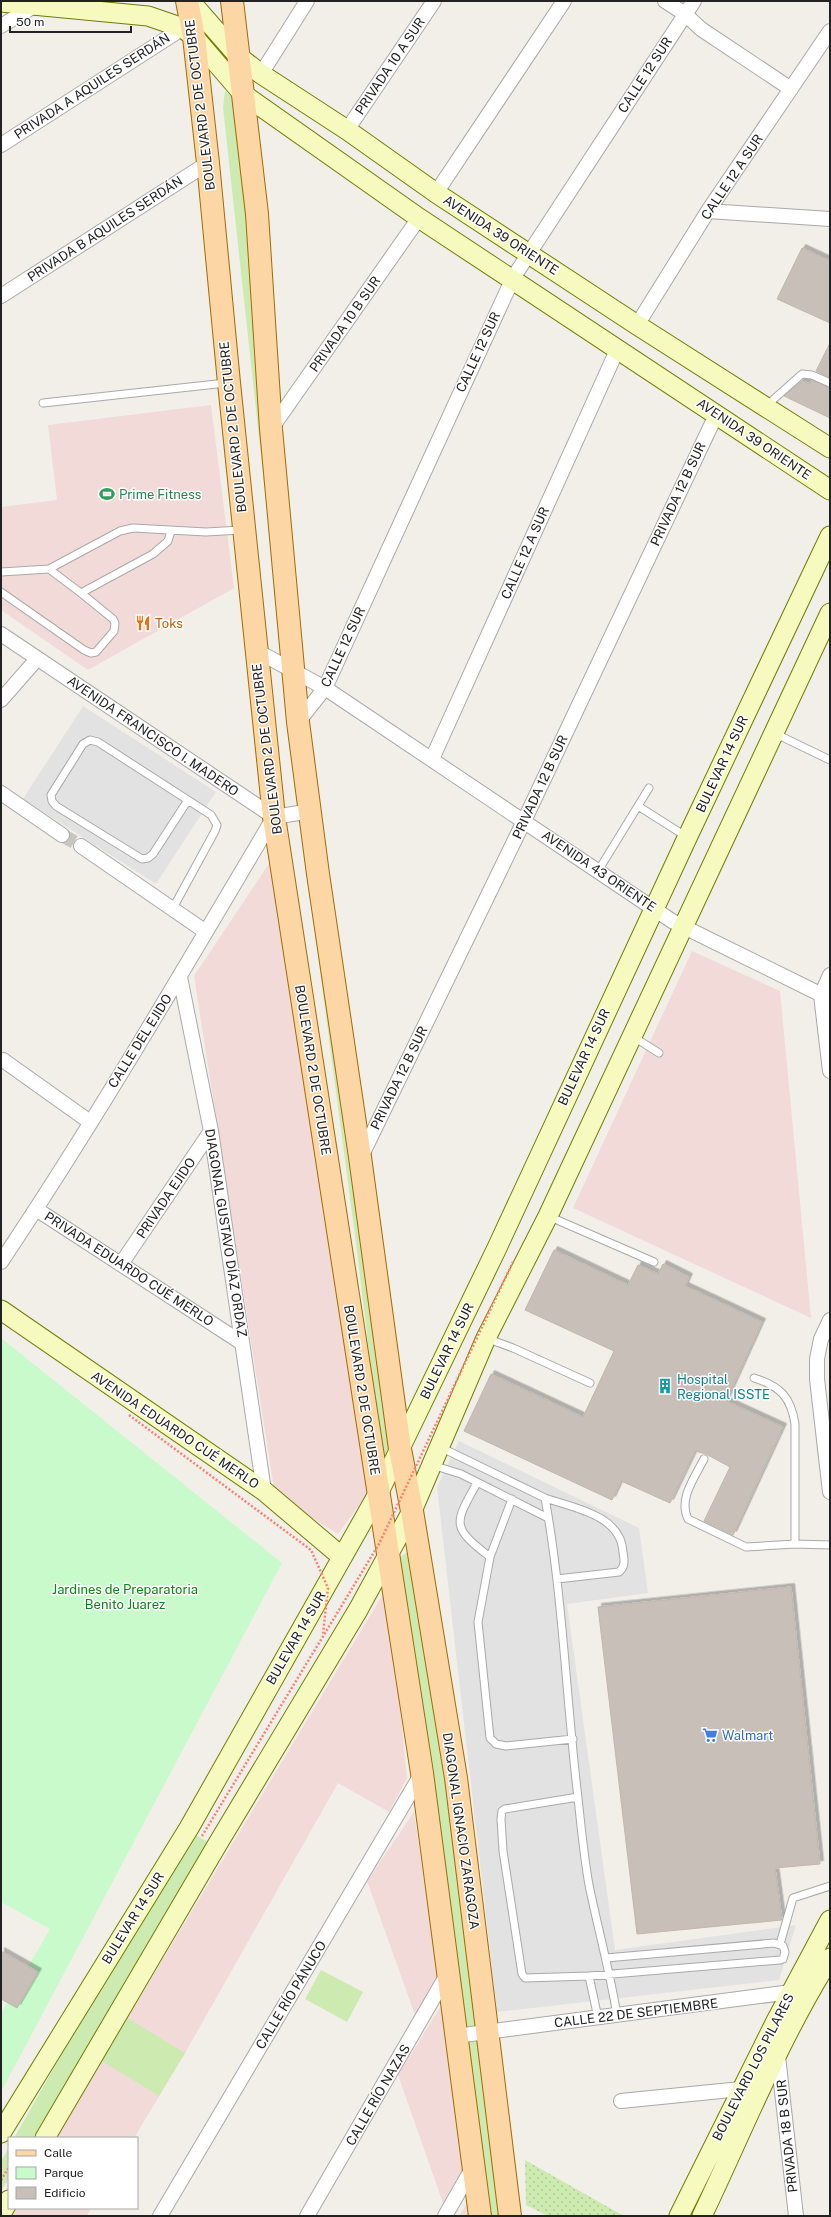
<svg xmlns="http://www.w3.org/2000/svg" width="831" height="2217" viewBox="0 0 831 2217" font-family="'Public Sans',sans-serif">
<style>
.commercial{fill:#f2dad9}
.grass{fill:url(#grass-dots)}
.park{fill:#c8facc}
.garden{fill:#cdebb0}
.parking{fill:#e2e2e2}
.building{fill:#c7bfb8;stroke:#c4b6ab;filter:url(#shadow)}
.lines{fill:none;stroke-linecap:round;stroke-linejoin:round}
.street-tunnel{stroke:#c8c6c1;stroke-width:14;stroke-dasharray:14 7;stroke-linecap:butt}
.lane-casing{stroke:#a9a9a9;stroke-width:9}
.street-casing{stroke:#a9a9a9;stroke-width:16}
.secondary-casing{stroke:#707d05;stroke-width:21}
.primary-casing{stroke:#a06b00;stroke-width:24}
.path{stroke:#fa8072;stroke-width:2.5;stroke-dasharray:2 2;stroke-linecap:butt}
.lane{stroke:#fff;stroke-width:7}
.street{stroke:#fff;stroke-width:14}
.secondary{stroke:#f7fabf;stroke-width:19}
.primary{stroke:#fcd6a4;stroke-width:22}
.path-bridge{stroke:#fa8072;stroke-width:2.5;stroke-dasharray:2 2;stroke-linecap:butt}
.labels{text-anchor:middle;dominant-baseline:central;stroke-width:3;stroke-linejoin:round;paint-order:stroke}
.street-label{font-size:13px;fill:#222;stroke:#fff}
.leisure-label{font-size:13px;fill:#27864d;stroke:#fff;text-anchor:start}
.food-label{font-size:13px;fill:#c56008;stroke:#fff;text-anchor:start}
.culture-label{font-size:13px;fill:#0d838f;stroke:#fff;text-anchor:start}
.park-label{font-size:13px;fill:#0c8416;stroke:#fff}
.shop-label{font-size:13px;fill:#366cbe;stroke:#fff;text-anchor:start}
</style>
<defs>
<pattern id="grass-dots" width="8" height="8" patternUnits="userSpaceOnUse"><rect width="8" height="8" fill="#cdebb0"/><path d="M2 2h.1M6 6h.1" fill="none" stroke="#b0c997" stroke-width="1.8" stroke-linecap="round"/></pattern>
<filter id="shadow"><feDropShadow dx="3.5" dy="-3.5" stdDeviation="0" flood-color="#0004"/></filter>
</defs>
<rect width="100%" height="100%" fill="#f2efe9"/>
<path class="commercial" d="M211,405L234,588L88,670L1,610V507L57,500L48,425Z
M270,862L371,1489L338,1534L275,1495L194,976Z
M692,951L780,991L811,1318L573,1208Z
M388,1586L407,1778L389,1812L338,1783L185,2053L134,2138H55Z
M414,1812L438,1978L415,2015L367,1881Z
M441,2006L467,2167L444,2206L398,2075Z
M469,2201L471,2216H459Z
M12,2208H91L87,2216H7Z"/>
<path class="grass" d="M525,2160L624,2216H548L526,2205Z"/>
<path class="park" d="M1,1338L282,1563L1,2092V2013L50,1929L1,1902Z"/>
<path class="garden" d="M225,91L241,105L295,581L320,822L301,823L223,107Z
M305,857L385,1263L403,1386L405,1430L382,1461L357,1251Z
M411,1550L483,2025L459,2030L397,1559Z
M189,1831L213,1845L33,2138H14Z
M321,1970L363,1992L347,2022L305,1999Z
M126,2017L185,2053L159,2096L100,2060Z
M482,2041L503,2216H486L462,2043Z
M9,2147V2178L1,2191V2161Z"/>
<path class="parking" d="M83,706L216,792L156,884L23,799Z
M459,1441L639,1528L648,1593L567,1604L615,1950L796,1925L779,1980L497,2012L437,1487Z"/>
<path class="building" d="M802,248L830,261V323L777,299Z
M830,343V378L816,371Z
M812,380L830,388V418L784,396L802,381L810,384Z
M554,1250L628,1285L638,1265L658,1274L663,1264L689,1277L685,1286L762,1322L726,1401L783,1427L733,1535L704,1521L730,1467L706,1454L695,1451L670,1503L621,1481L612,1500L464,1431L491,1374L583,1417L614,1351L525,1310Z
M791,1587L820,1864L775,1868L782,1920L637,1934L598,1607Z
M1,1951L38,1972L17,2008L1,1999Z"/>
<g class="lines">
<path class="street-tunnel" d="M62,835L81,846"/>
<g class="lane-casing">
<path id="lane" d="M43,403L226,383
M766,406L802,374L812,375L830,383
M49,569L81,593
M1,572L49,569L120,531L133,528L206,532L241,530
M1,592L84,650L91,653L96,652L114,631L115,623L113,619L81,593L153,554L168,541L171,531
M774,733L830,760
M638,806L687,837
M598,871L649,788
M173,908L215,831L217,825L211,815L98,742L90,740L83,744L51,795L52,801L56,806L142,859L148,858L153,854L188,800
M632,1036L659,1053
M548,1216L654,1262
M486,1338L513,1348L590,1383
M754,1378C780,1386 791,1397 795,1424V1544
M440,1447L545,1498C563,1597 566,1698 578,1798C581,1827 584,1857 589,1885C598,1929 610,1972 617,2015
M704,1459C695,1477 678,1499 688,1519L746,1547L795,1544L830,1545
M432,1465L461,1474L548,1518
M477,1483C454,1524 451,1527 490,1557
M545,1498C574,1508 621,1515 623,1552C624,1559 626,1566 619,1572L557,1579
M512,1499L490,1557L478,1622L490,1738L496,1744L506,1746L573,1739
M578,1797L505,1809L502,1811L501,1819L503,1851L522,1974L525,1978L589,1976L780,1960L783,1959L785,1952L783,1946L774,1943L606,1958
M780,1944L793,1898L830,1886
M589,1976L598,2018"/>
</g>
<g class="street-casing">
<path id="street" d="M665,1L685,14L701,29L791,89
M1,26L36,5
M261,74L307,1
M347,130L434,1
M1,145L183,28
M436,193L564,1
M708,211L830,219
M1,296L208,163
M637,325L708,211L830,31
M271,429L419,218
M1,634L274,817L311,811
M255,650L325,688L672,921L830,999
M1,700L37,659
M298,722L325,688L513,278L694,1
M432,759L618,348
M1,793L62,835
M81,846L206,932
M830,975L821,995L830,1071
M180,977L211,1131L264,1491
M3,1060L90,1122
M361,1157L524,821L716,415
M36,1209L242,1343
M1,1262C98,1117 185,967 274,817
M121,1264L211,1131
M830,1320L821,1339L817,1359V1379L830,1492
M456,2036L791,1992L797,1990
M778,2056L796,2216
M621,2101L741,2089
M160,2216L422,1773
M307,2216L448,1973
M445,2216L473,2167"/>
</g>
<g class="secondary-casing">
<path id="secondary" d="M190,1L239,57L261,74L347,130L436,193L637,325L830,448
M1,2L148,16L183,28L194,37L243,94L419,218L830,490
M1,1310L264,1491L342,1557
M1,2133L189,1828L378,1494L496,1250L687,838L830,536
M45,2138L217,1845L358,1610L412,1511L486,1338L548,1216L830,613
M1,2214L9,2200
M679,2216L776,2021L830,1920
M702,2216C743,2130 779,2039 830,1958"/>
</g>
<g class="primary-casing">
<path id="primary" d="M187,1L194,37L208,163L229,383L274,817L422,1773L480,2216
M232,1L257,214L271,429L298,722L318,874L360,1157L400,1449L412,1511L456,1778L510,2216"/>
</g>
<path class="path" d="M1,2180L9,2167"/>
<use href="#lane" class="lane"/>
<use href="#street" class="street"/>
<use href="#secondary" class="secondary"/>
<use href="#primary" class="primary"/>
<path class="path-bridge" d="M129,1415L311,1550L328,1588L323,1634
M202,1836L379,1544L513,1262"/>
</g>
<defs>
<g id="stadium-bare" transform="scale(1.2)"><path d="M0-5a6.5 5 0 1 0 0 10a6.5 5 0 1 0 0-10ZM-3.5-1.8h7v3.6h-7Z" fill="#2e9e5b" stroke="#fff" stroke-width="2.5" paint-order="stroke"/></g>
<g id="restaurant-bare" transform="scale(1.2)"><path d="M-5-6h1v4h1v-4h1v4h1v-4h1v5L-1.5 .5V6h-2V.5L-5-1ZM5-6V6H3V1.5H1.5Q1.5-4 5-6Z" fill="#e8710a" stroke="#fff" stroke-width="2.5" paint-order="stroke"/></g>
<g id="building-bare" transform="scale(1.2)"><path d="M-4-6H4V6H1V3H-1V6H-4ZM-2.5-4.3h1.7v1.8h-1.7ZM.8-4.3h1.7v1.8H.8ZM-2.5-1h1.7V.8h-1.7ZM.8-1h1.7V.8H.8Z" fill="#0f9aa8" stroke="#fff" stroke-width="2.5" paint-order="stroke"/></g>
<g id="supermarket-bare" transform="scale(1.2)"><path d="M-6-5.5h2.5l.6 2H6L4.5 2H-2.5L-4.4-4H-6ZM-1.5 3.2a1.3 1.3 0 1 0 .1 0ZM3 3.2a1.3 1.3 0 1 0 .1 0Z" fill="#3f7fe0" stroke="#fff" stroke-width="2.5" paint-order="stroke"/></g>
</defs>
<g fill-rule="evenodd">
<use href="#stadium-bare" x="107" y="494"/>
<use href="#restaurant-bare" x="143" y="623"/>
<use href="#building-bare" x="665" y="1386"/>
<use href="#supermarket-bare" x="710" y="1735"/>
</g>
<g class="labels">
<g class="street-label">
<text transform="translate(390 66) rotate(-56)">PRIVADA 10 A SUR</text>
<text transform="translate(645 75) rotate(-57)">CALLE 12 SUR</text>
<text transform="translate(92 86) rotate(-33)">PRIVADA A AQUILES SERDÁN</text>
<text transform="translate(200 105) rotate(-97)">BOULEVARD 2 DE OCTUBRE</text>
<text transform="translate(732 177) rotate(-56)">CALLE 12 A SUR</text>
<text transform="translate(105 229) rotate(-33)">PRIVADA B AQUILES SERDÁN</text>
<text transform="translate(501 235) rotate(33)">AVENIDA 39 ORIENTE</text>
<text transform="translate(345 324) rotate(-55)">PRIVADA 10 B SUR</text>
<text transform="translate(478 352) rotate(-65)">CALLE 12 SUR</text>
<text transform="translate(233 427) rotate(-96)">BOULEVARD 2 DE OCTUBRE</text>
<text transform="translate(754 439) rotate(34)">AVENIDA 39 ORIENTE</text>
<text transform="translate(678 494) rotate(-65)">PRIVADA 12 B SUR</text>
<text transform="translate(525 553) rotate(-66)">CALLE 12 A SUR</text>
<text transform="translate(343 647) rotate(-65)">CALLE 12 SUR</text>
<text transform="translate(153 736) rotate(34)">AVENIDA FRANCISCO I. MADERO</text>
<text transform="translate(267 749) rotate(-97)">BOULEVARD 2 DE OCTUBRE</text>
<text transform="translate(722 764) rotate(-65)">BULEVAR 14 SUR</text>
<text transform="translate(540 787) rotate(-65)">PRIVADA 12 B SUR</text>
<text transform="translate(599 871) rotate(34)">AVENIDA 43 ORIENTE</text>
<text transform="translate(140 1041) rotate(-58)">CALLE DEL EJIDO</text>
<text transform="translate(584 1057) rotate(-65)">BULEVAR 14 SUR</text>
<text transform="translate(313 1070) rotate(81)">BOULEVARD 2 DE OCTUBRE</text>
<text transform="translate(399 1078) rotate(-64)">PRIVADA 12 B SUR</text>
<text transform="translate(166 1198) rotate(-56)">PRIVADA EJIDO</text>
<text transform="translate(226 1233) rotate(81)">DIAGONAL GUSTAVO DÍAZ ORDAZ</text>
<text transform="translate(129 1269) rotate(33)">PRIVADA EDUARDO CUÉ MERLO</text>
<text transform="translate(447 1351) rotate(-64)">BULEVAR 14 SUR</text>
<text transform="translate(362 1390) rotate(81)">BOULEVARD 2 DE OCTUBRE</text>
<text transform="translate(175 1430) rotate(34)">AVENIDA EDUARDO CUÉ MERLO</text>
<text transform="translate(296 1638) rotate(-60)">BULEVAR 14 SUR</text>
<text transform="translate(461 1831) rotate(82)">DIAGONAL IGNACIO ZARAGOZA</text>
<text transform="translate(133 1918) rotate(-58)">BULEVAR 14 SUR</text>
<text transform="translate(291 1995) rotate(-59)">CALLE RÍO PÁNUCO</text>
<text transform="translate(636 2013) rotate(-7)">CALLE 22 DE SEPTIEMBRE</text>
<text transform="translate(753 2067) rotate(-63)">BOULEVARD LOS PILARES</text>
<text transform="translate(378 2095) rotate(-60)">CALLE RÍO NAZAS</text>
<text transform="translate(787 2136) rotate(-96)">PRIVADA 18 B SUR</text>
</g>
<g class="leisure-label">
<text x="119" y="494">Prime Fitness</text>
</g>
<g class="food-label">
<text x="155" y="623">Toks</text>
</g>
<g class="culture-label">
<text x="677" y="1379">Hospital<tspan x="677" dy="15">Regional ISSTE</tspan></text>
</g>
<g class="park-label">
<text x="125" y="1589">Jardines de Preparatoria<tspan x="125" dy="15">Benito Juarez</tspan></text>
</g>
<g class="shop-label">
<text x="722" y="1735">Walmart</text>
</g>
</g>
<rect width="831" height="2217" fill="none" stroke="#222222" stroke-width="4"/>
<rect x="8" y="2137" width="130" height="72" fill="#ffffff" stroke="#a7a7a7"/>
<rect x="16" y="2150" width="20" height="6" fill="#fcd6a4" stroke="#a7a7a7"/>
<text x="44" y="2157" font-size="12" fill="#222222">Calle</text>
<rect x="16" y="2167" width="20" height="12" fill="#c8facc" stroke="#a7a7a7"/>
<text x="44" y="2177" font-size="12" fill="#222222">Parque</text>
<rect x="16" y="2187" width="20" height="12" fill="#c7bfb8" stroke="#a7a7a7"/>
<text x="44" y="2197" font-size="12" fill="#222222">Edificio</text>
<path d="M10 26v6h121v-6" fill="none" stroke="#222222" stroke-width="2"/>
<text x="16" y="26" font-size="12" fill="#222222" stroke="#ffffff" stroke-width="3" paint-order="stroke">50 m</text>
</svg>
